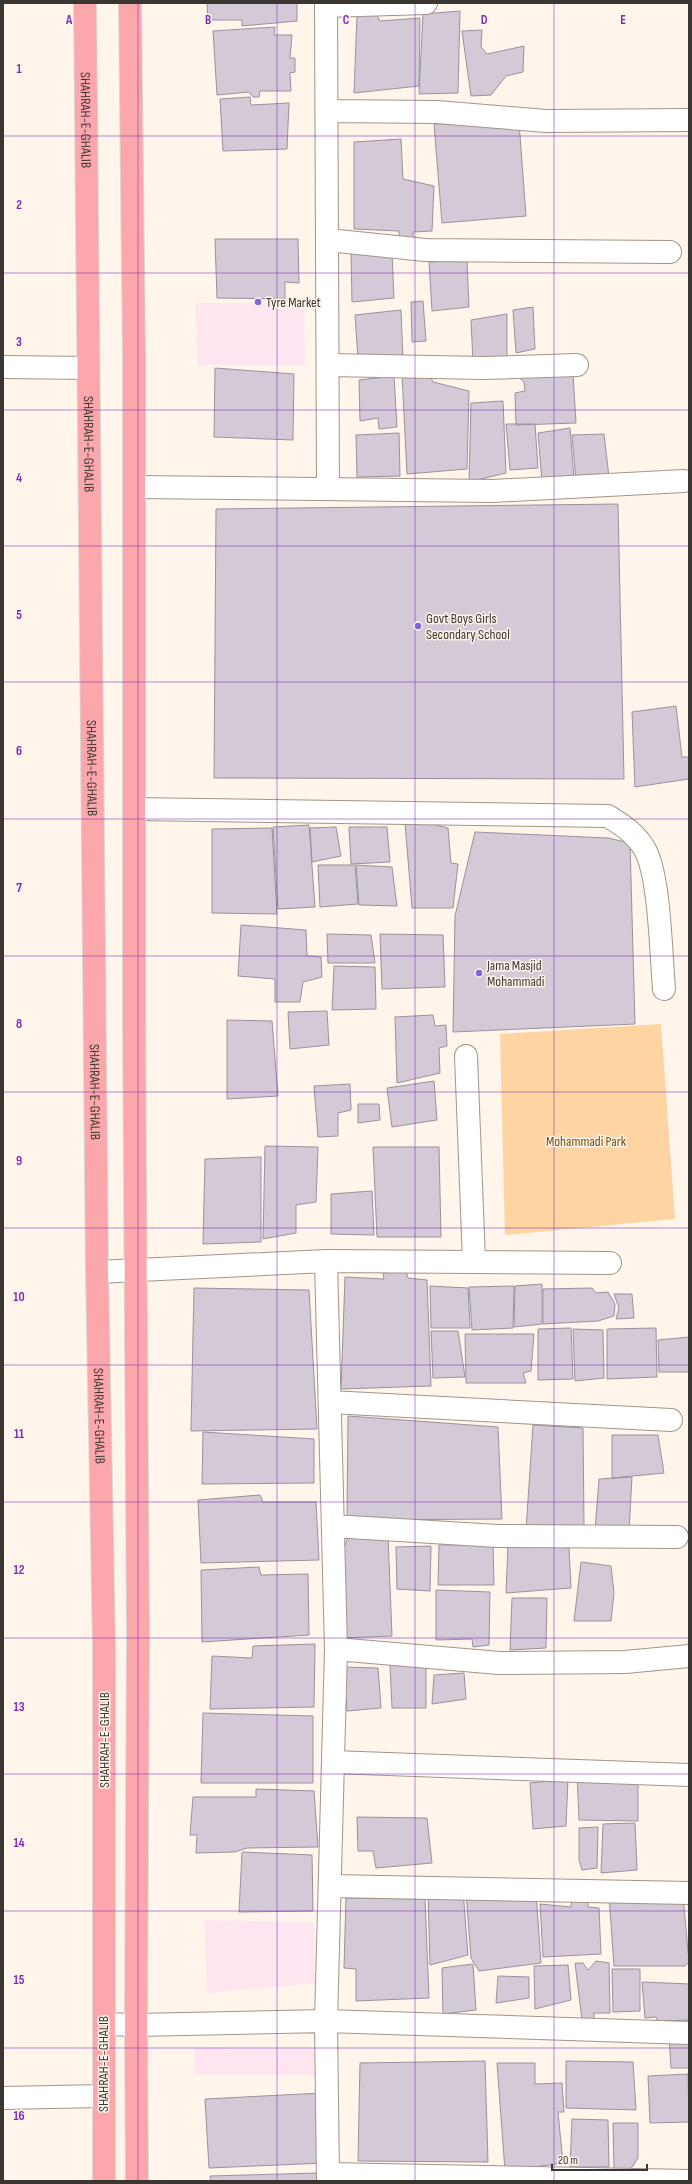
<svg xmlns="http://www.w3.org/2000/svg" width="692" height="2184" viewBox="0 0 692 2184" font-family="'Sofia Sans Condensed',sans-serif">
<style>
.commercial{fill:#fee5f0}
.green{fill:#fdd4a2}
.building{fill:#d3c9d7;stroke:#9a919e}
.lines{fill:none;stroke-linecap:round;stroke-linejoin:round}
.minor-casing{stroke:#a09589;stroke-width:24}
.major-casing{stroke:#d8d7d6;stroke-width:24}
.minor{stroke:#fff;stroke-width:22}
.major{stroke:#fba7ab;stroke-width:22}
.grid{fill:none;stroke:#7b2cbf;stroke-width:1;stroke-opacity:0.55}
.poi-dot{fill:#8363de;stroke:#fff5eb;stroke-width:1.5}
.labels{text-anchor:middle;dominant-baseline:central;stroke-width:3;stroke-linejoin:round;paint-order:stroke}
.street-label{font-size:14px;fill:#3a3631;stroke:#fff5eb}
.poi-label{font-size:14px;fill:#3a3631;stroke:#fff5eb;text-anchor:start}
.park-label{font-size:14px;fill:#764c09;stroke:#fff5eb}
.grid-label{font-size:13px;text-anchor:middle;font-weight:bold;fill:#7b2cbf;stroke:#fff5eb;stroke-width:3;stroke-linejoin:round;paint-order:stroke}
</style>
<rect width="100%" height="100%" fill="#fff5eb"/>
<path class="commercial" d="M195,303H304L305,365H198Z
M204,1920L314,1922L315,1983L207,1993Z
M194,2048L316,2049L318,2075H194Z"/>
<path class="green" d="M661,1024L675,1219L505,1235L500,1034Z"/>
<path class="building" d="M207,3H297V21L242,26V20H208Z
M375,11L380,21L420,18L419,86L354,93L357,15Z
M460,11L458,93L419,94L423,14Z
M275,27L274,35H292L290,58H295V72L290,73L291,91H260L259,97H253L249,92L217,95L213,31Z
M482,30L481,47L487,54L524,46L523,72L506,76L491,95L471,96L462,31Z
M250,97L251,105L289,103L287,149L223,151L220,99Z
M519,122L526,216L442,223L434,124Z
M401,139L403,179L434,186L432,231L413,232V238L399,239V231L354,229V142Z
M215,239H298L299,283L285,282V299L217,298Z
M351,253H392L394,298L352,302Z
M467,260L469,307L432,311L429,262Z
M423,301L426,341L412,342L411,302Z
M533,307L535,349L516,353L513,310Z
M401,310L403,360L358,358L355,315Z
M507,314V357L473,363L471,320Z
M215,368L294,374L293,440L214,437Z
M429,373L433,382L469,391L467,469L407,474L402,374Z
M573,374L576,423L516,425L515,393L525,391L524,382L517,376Z
M394,376L397,427L379,429L378,418L360,421L359,380Z
M503,401L506,473L469,482L471,403Z
M506,424H535L538,468L510,470Z
M570,428L574,480L542,483L538,433Z
M399,433L400,476L357,477L356,435Z
M604,434L609,477L576,481L572,435Z
M618,504L624,779L214,778L216,509Z
M676,706L682,757H689V779L635,787L632,712Z
M405,823L432,824L448,828L451,863L458,864L453,908H412Z
M309,825L315,907L278,909L273,827Z
M336,827L341,856L312,862L310,828Z
M349,827H387L390,862L351,864Z
M272,828L277,914L212,913V829Z
M475,832L608,838L630,843L635,1024L453,1032L455,916Z
M318,865H355L358,904L320,907Z
M356,865L392,867L397,906L359,905Z
M241,925L306,930L307,956L321,957L322,977L303,982L300,1002H275V979L238,976Z
M327,934L371,935L375,963H328Z
M380,934L443,935L445,987L382,989Z
M334,966L375,967L376,1009L332,1010Z
M327,1011L329,1045L290,1049L288,1012Z
M433,1015L435,1026L446,1025L447,1046L439,1048L440,1073L397,1083L395,1017Z
M227,1020L272,1021L278,1096L227,1099Z
M434,1081L437,1120L392,1127L387,1088Z
M350,1084L351,1110L338,1113V1136L318,1137L314,1086Z
M358,1104H379L380,1120L358,1123Z
M265,1146L318,1147L316,1202L296,1205V1233L263,1239Z
M373,1147H439L441,1237H377Z
M261,1157V1242L203,1244L205,1159Z
M372,1191L374,1235L331,1234V1194Z
M406,1272L408,1278L427,1280L431,1386L341,1389L345,1277L384,1279L383,1273Z
M542,1284V1324L514,1327L515,1286Z
M430,1286L468,1288L470,1328H431Z
M514,1286L513,1328L472,1330L469,1287Z
M194,1288L309,1290L317,1429L191,1431Z
M592,1288L596,1293L608,1292L615,1304L614,1316L598,1321L543,1324V1289Z
M614,1294H632L634,1318L616,1319L619,1308Z
M571,1328L573,1379L538,1380V1329Z
M656,1328L657,1377L607,1379V1329Z
M573,1329L603,1330L604,1378L575,1381Z
M431,1331H458L465,1377L433,1378Z
M465,1334H534L531,1371L523,1373L526,1383H466Z
M689,1337V1372H659L658,1340Z
M348,1416L498,1427L502,1519L347,1520Z
M533,1425L583,1428L584,1526L526,1530Z
M203,1432L314,1439V1483L202,1484Z
M612,1435H658L664,1473L612,1478Z
M632,1477L629,1532L595,1531L599,1479Z
M260,1495L263,1502H316L319,1560L201,1563L198,1500Z
M349,1535L388,1536L392,1636L343,1638L344,1548Z
M439,1545H493L494,1585H438Z
M508,1545L569,1548L571,1588L506,1593Z
M431,1546L430,1591L397,1589L396,1547Z
M581,1562L611,1566L614,1593L611,1621H574Z
M259,1567L261,1575L308,1574L309,1635L202,1642L201,1570Z
M436,1590L490,1592L489,1645L473,1647L472,1639L436,1640Z
M512,1598H547L546,1648L510,1650Z
M315,1644L314,1707L210,1709L212,1656L252,1658L253,1646Z
M426,1661V1708H392L390,1665Z
M343,1667L378,1668L381,1708L347,1711Z
M464,1673L466,1699L432,1704L434,1675Z
M203,1713L313,1716V1783H201Z
M577,1774L638,1777V1821L579,1820Z
M568,1779L566,1826L533,1829L530,1783Z
M256,1789L314,1791L318,1847L247,1848L235,1852L196,1853L197,1835H190L193,1797H256Z
M357,1817L427,1818L432,1863L376,1868L373,1851H358Z
M635,1823L637,1870L601,1873L603,1824Z
M598,1827L597,1868L582,1870L579,1860V1828Z
M242,1852L312,1855L313,1911L239,1912Z
M463,1890L468,1955L430,1965L428,1893Z
M466,1892H536L541,1963L479,1971L471,1958Z
M609,1896H683L689,1962L685,1966H614Z
M588,1897V1907L599,1908L601,1954L543,1957L540,1904L571,1907L572,1899Z
M346,1898L425,1899L429,1998L356,2001V1969L344,1968Z
M596,1961L609,1963L610,2013H594V2019L582,2020L575,1963H583L588,1970Z
M473,1964L476,2010L443,2014L442,1968Z
M568,1965L571,2000L535,2009L534,1966Z
M612,1969H640V2011L613,2012Z
M498,1976L529,1977V1998L496,2003Z
M642,1982L689,1984V2020L665,2021L660,2026L656,2017L645,2018Z
M689,2035V2068H671L669,2036Z
M485,2061L488,2162L358,2161L360,2063Z
M566,2061L633,2062L636,2110L566,2108Z
M497,2063H535V2084L562,2083L564,2112H558L563,2163L505,2171Z
M688,2074L689,2122L650,2123L648,2076Z
M322,2093L325,2163L209,2168L205,2099Z
M572,2119L608,2120L609,2167H570Z
M613,2123H638V2158L630,2170L614,2169Z
M318,2173V2181H211L210,2176Z"/>
<g class="lines">
<g class="minor-casing">
<path id="minor" d="M326,3L328,489
M326,6L426,3
M327,111L437,112L546,121L689,120
M328,240L425,250L670,252
M328,365L485,368L577,365
M3,367L88,368
M134,487L492,491L684,481
M134,809L608,816C622,825 635,833 644,848C660,873 661,957 664,989
M466,1056L474,1261
M326,1261L336,1649L326,2021L328,2181
M97,1272L326,1261L610,1263
M330,1402L671,1420
M333,1526L498,1536L677,1537
M336,1649L499,1663L625,1662L689,1656
M333,1762L689,1775
M331,1886L689,1893
M104,2024L136,2025L326,2021L689,2033
M3,2098L103,2096
M328,2174L689,2181"/>
</g>
<g class="major-casing">
<g id="major">
<path id="s1" d="M85,3L97,1272L104,1646V2181"/>
<path d="M130,3L134,355V1016L138,1634L136,2025L137,2181"/>
</g>
</g>
<use href="#minor" class="minor"/>
<use href="#major" class="major"/>
</g>
<path class="grid" d="M138,3V2181M277,3V2181M415,3V2181M554,3V2181M3,136H689M3,273H689M3,410H689M3,546H689M3,682H689M3,819H689M3,956H689M3,1092H689M3,1228H689M3,1365H689M3,1502H689M3,1638H689M3,1774H689M3,1911H689M3,2048H689"/>
<g class="poi-dot">
<circle cx="258" cy="302" r="4"/>
<circle cx="418" cy="626" r="4"/>
<circle cx="479" cy="973" r="4"/>
</g>
<g class="labels">
<g class="street-label">
<text stroke="none"><textPath href="#s1" startOffset="117">SHAHRAH-E-GHALIB</textPath></text>
<text stroke="none"><textPath href="#s1" startOffset="441">SHAHRAH-E-GHALIB</textPath></text>
<text stroke="none"><textPath href="#s1" startOffset="765">SHAHRAH-E-GHALIB</textPath></text>
<text stroke="none"><textPath href="#s1" startOffset="1089">SHAHRAH-E-GHALIB</textPath></text>
<text stroke="none"><textPath href="#s1" startOffset="1413">SHAHRAH-E-GHALIB</textPath></text>
<text transform="translate(104 1740) rotate(-90)">SHAHRAH-E-GHALIB</text>
<text transform="translate(103 2064) rotate(-90)">SHAHRAH-E-GHALIB</text>
</g>
<g class="poi-label">
<text x="266" y="302">Tyre Market</text>
<text x="426" y="618">Govt Boys Girls<tspan x="426" dy="16">Secondary School</tspan></text>
<text x="487" y="965">Jama Masjid<tspan x="487" dy="16">Mohammadi</tspan></text>
</g>
<g class="park-label">
<text x="586" y="1141">Mohammadi Park</text>
</g>
</g>
<g class="grid-label">
<text x="69" y="24">A</text>
<text x="208" y="24">B</text>
<text x="346" y="24">C</text>
<text x="484" y="24">D</text>
<text x="623" y="24">E</text>
<text x="19" y="73">1</text>
<text x="19" y="209">2</text>
<text x="19" y="346">3</text>
<text x="19" y="482">4</text>
<text x="19" y="619">5</text>
<text x="19" y="755">6</text>
<text x="19" y="892">7</text>
<text x="19" y="1028">8</text>
<text x="19" y="1165">9</text>
<text x="19" y="1301">10</text>
<text x="19" y="1438">11</text>
<text x="19" y="1574">12</text>
<text x="19" y="1711">13</text>
<text x="19" y="1847">14</text>
<text x="19" y="1984">15</text>
<text x="19" y="2120">16</text>
</g>
<rect width="692" height="2184" fill="none" stroke="#3a3631" stroke-width="8"/>
<path d="M552 2164v6h95v-6" fill="none" stroke="#3a3631" stroke-width="2"/>
<text x="558" y="2164" font-size="12" fill="#3a3631" stroke="#fff5eb" stroke-width="3" paint-order="stroke">20 m</text>
</svg>
